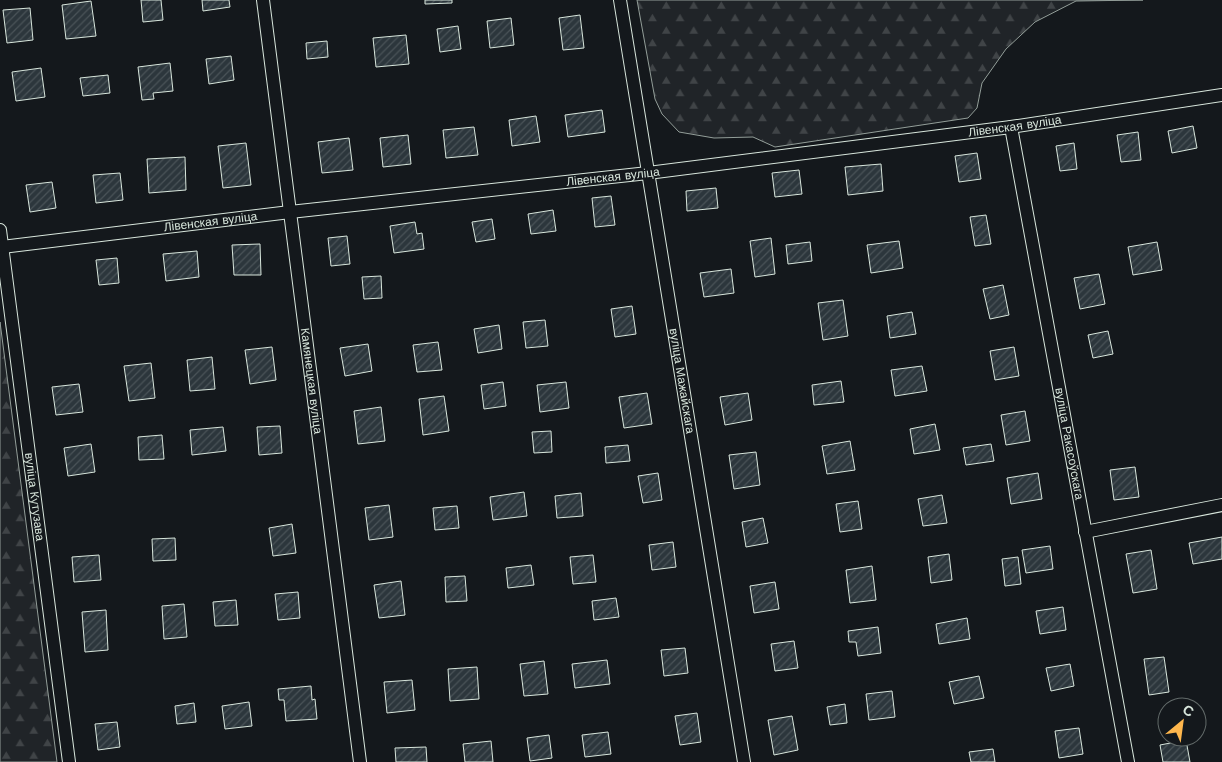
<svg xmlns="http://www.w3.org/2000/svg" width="1222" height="762" viewBox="0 0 1222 762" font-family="'Work Sans',sans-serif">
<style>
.forest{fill:url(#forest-firs);stroke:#939e99}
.building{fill:url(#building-hatch);stroke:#d8e6dc}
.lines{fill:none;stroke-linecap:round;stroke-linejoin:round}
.minor-casing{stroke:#d8e6dc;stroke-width:14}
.minor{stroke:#14181c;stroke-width:12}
.labels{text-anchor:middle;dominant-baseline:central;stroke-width:4;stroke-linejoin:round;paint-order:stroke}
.street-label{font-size:12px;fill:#d8e6dc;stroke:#14181c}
</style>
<defs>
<pattern id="forest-firs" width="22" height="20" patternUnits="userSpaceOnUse" patternTransform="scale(1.25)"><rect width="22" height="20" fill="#202428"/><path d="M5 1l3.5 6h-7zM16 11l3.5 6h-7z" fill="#404447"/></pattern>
<pattern id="building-hatch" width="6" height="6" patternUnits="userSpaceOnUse" patternTransform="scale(1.25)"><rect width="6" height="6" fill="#2c363c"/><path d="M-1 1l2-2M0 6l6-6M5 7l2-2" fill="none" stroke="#4a5358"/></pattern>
</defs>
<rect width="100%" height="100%" fill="#14181c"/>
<path class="forest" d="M637,0H1143L1076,1L1035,22L1006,49L982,83L977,108L968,118L775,147L753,137L714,138L679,132L662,114L655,99Z
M0,322L57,762H0Z"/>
<path class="building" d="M141,0H161L163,20L143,22Z
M202,0H229L230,7L203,11Z
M425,0H452V3L425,4Z
M91,1L96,36L66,39L62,5Z
M30,8L33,40L7,43L3,10Z
M580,15L584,48L563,50L559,18Z
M511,18L514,45L490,48L487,21Z
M458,26L461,49L440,52L437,29Z
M406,35L409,64L376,67L373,38Z
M327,41L328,57L307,59L306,43Z
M231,56L234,80L209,84L206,59Z
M170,63L173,91L153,93L154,99L142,100L138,67Z
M41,68L45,97L16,101L12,72Z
M108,75L110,93L83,96L80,78Z
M602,110L605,132L568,137L565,115Z
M536,116L540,142L512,146L509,120Z
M1193,126L1197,148L1172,153L1168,131Z
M474,127L478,155L446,158L443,130Z
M1138,132L1141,160L1121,162L1117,135Z
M408,135L411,164L383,167L380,138Z
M349,138L353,170L322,173L318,142Z
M246,143L251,185L223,188L218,146Z
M1074,143L1077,169L1060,171L1056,146Z
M977,153L981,179L959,182L955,156Z
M185,157L186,190L149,193L147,159Z
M881,164L883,191L848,195L845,167Z
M799,170L802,194L775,197L772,173Z
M120,173L123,200L96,203L93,175Z
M52,182L56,208L30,212L26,185Z
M716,188L718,208L687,211L686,191Z
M611,196L615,225L595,227L592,198Z
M553,210L556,231L531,234L528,214Z
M986,215L991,244L975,246L970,217Z
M492,219L495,239L476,242L472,222Z
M415,222L417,234L422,233L424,249L394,253L390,226Z
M347,236L350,264L331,266L328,238Z
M771,238L775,274L755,277L750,241Z
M899,241L903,268L871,273L867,245Z
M810,242L812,261L788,264L786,245Z
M1157,242L1162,270L1133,275L1128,247Z
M260,244L261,275H234L232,245Z
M197,251L199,277L166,281L163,254Z
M117,258L119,283L99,285L96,260Z
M731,269L734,293L704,297L700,273Z
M1099,274L1105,304L1080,309L1074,278Z
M381,276L382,298L364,299L362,277Z
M1003,285L1009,315L990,319L983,289Z
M843,300L848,336L823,340L818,303Z
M632,306L636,334L615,337L611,309Z
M912,312L916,334L890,338L887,316Z
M545,320L548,346L526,348L523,322Z
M499,325L502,349L478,353L474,329Z
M1108,331L1113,354L1093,358L1088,335Z
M438,342L442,370L417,372L413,345Z
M368,344L372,371L345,376L340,348Z
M272,347L276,380L250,384L245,350Z
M1014,347L1019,376L995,380L990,351Z
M212,357L215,389L190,391L187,360Z
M151,363L155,398L129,401L124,366Z
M922,366L927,391L895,396L891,370Z
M841,381L844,402L814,405L812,385Z
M503,382L506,406L484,409L481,385Z
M566,382L569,408L540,412L537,385Z
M79,384L83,412L56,415L52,387Z
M647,393L652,424L624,428L619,397Z
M748,393L752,420L725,425L720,397Z
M444,396L449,431L423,435L419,399Z
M381,407L385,441L358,444L354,411Z
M1025,411L1030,441L1006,445L1001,415Z
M935,424L940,450L914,454L910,429Z
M280,426L282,453L259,455L257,427Z
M223,427L226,451L192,455L190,430Z
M551,431L552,452L534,453L532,432Z
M162,435L164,459L139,460L138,437Z
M850,441L855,470L827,474L822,446Z
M91,444L95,472L68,476L64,448Z
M991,444L994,461L966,465L963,448Z
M628,445L630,461L606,463L605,447Z
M756,452L760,485L734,489L729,455Z
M1135,467L1139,497L1114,500L1110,470Z
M658,473L662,500L643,503L638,476Z
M1038,473L1042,499L1011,504L1007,478Z
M524,492L527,516L493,520L490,497Z
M581,493L583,516L557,518L555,496Z
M942,495L947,523L923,526L918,499Z
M858,501L862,529L840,532L836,504Z
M389,505L393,537L369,540L365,508Z
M457,506L459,528L435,530L433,508Z
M763,518L768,543L746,547L742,522Z
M292,524L296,553L273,556L269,528Z
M1222,537V559L1193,564L1189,543Z
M175,538L176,560L153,561L152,539Z
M673,542L676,567L652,570L649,545Z
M1050,546L1053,569L1026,573L1022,550Z
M1151,550L1157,589L1133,593L1126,554Z
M949,554L952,580L931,583L928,557Z
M99,555L101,580L74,582L72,557Z
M593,555L596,582L573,584L570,557Z
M1018,557L1021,584L1005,586L1002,559Z
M531,565L534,585L508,588L506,568Z
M872,566L876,600L850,603L846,570Z
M465,576L467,601L446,602L445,577Z
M401,581L405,615L379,618L374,585Z
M775,582L779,609L754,613L750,586Z
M298,592L300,618L278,620L275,594Z
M616,598L619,617L594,620L592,601Z
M236,600L238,625L215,626L213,602Z
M184,604L187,637L164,639L162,606Z
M1063,607L1066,630L1040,634L1036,611Z
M106,610L108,650L85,652L82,612Z
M967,618L970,639L939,644L936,624Z
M878,627L881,653L858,656L856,642H849L848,631Z
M794,641L798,668L775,671L771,644Z
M685,648L688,673L664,676L661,650Z
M1164,657L1169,692L1149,695L1144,659Z
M607,660L610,684L575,688L572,664Z
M544,661L548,694L524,696L520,664Z
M1070,664L1074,686L1051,691L1046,668Z
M477,667L479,699L450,701L448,669Z
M979,676L984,698L954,704L949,682Z
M412,680L415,710L387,713L384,682Z
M311,686L312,700L315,699L317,719L286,721L284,700H279L278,689Z
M892,691L895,717L869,720L866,694Z
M249,702L252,726L225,729L222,706Z
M194,703L196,722L177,724L175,706Z
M845,704L847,723L830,725L827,707Z
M697,713L701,742L680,745L675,716Z
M792,716L798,750L774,755L768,720Z
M117,722L120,747L98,750L95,724Z
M1079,728L1083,754L1059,758L1055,731Z
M608,732L611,754L585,757L582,735Z
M549,735L552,758L530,761L527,738Z
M1186,740L1190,762H1163L1160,745Z
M491,741L493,762H465L463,744Z
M426,747L427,762H396L395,748Z
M993,749L995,762H971L969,752Z"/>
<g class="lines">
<g class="minor-casing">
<g id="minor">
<path id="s1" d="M263,0L360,762"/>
<path id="s2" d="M620,0L744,762"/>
<path id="s3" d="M1011,127L1128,762"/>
<path id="s4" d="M0,230L69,762"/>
<path id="s5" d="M2,247L290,212L648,173L1011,127L1222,95"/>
<path d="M1085,532L1222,505"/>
</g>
</g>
<use href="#minor" class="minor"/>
</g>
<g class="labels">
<g class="street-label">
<text stroke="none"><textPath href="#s5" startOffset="1020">Лівенская вуліца</textPath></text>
<text stroke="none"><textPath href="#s5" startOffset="615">Лівенская вуліца</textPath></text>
<text stroke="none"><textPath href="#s5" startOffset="210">Лівенская вуліца</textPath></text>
<text stroke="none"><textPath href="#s1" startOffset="384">Камянецкая вуліца</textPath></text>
<text stroke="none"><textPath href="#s2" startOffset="386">вуліца Мажайскага</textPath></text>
<text stroke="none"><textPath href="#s3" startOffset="322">вуліца Ракасоўскага</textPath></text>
<text stroke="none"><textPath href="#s4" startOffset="269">вуліца Кутузава</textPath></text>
</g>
</g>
<g transform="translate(1182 722) rotate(29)"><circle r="24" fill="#14181c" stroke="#626a69"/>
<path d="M0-4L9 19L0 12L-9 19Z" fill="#ffb74d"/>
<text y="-8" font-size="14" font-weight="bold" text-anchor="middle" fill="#d8e6dc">С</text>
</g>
</svg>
